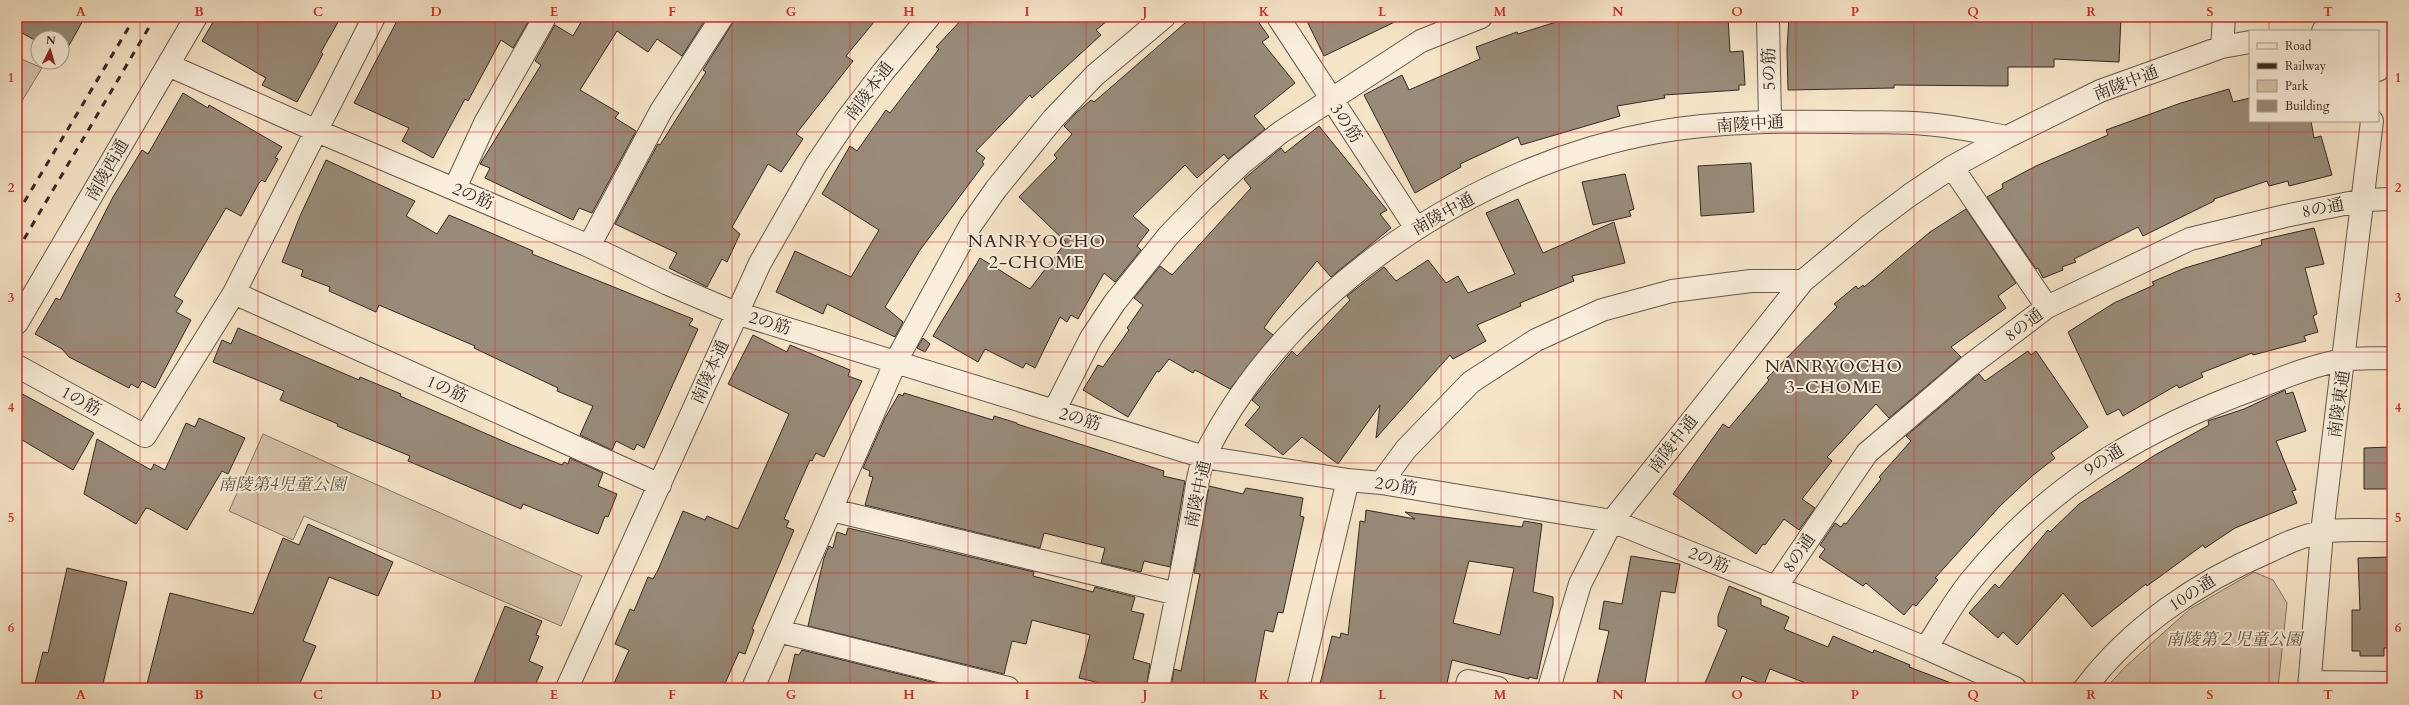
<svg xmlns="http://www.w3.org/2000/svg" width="2409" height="705" viewBox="0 0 2409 705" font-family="Cardo,'Noto Serif JP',serif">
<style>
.green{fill:#d5c5ac;stroke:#857768}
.building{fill:#998b79;stroke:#352923;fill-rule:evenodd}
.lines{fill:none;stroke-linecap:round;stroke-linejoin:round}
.minor-casing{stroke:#65584c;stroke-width:24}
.minor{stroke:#f9eedb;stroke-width:22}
.rail{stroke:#352923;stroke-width:3;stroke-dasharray:7 7;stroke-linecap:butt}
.grid{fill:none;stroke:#d62828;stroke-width:1;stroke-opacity:0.55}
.labels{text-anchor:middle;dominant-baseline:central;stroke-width:4;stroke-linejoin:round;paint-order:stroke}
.street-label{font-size:17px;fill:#352923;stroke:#f9eedb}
.park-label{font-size:17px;font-style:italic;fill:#5d5045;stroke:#f9eedb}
.neighbourhood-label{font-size:18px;letter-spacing:1px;fill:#352923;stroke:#f9eedb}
.neatline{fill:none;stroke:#d62828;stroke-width:1.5}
.grid-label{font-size:13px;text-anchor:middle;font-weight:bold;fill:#d62828}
</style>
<rect width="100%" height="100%" fill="#f6e5c8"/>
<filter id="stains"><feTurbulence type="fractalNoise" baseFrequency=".005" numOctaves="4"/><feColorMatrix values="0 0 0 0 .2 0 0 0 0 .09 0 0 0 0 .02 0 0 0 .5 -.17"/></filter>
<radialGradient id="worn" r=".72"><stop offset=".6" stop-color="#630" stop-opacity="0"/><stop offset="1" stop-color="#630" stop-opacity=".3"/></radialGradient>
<path class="green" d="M17,57L42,68L17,109Z
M263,434L582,576L561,626L304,516L293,540L229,511Z
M2254,572L2273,580L2287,603L2278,688H2106L2125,667L2190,609Z"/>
<path class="building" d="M17,17H85L63,56L62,38H38V42L17,30Z
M216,17H341L321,52L323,54L297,102L262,85L266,78L202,41Z
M399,17H531L513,48L501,40L468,101L465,99L433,158L402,141L409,128L354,103Z
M584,17H707L682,56L657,39L648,52L617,31L580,90L619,113L615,118L636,131L592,213L579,208L573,220L485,178L490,168L480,164L541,65L535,61L555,25L573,36Z
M734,17H878L846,56L853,61L796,134L803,139L781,172L768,164L732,227L740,234L727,262L722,259L707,287L669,268L677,253L615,224L658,144L660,145L706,72L703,70L732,24Z
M964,17H1112L1096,30L1101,35L1032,98L1030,95L976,151L985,158L982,162L984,164L920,250L885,307L903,322L895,337L827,304L823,314L776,292L795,251L851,277L879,230L822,194L850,146L857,151L886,110L890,113L939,49L936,47Z
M1192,17H1255L1269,37L1262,42L1295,83L1254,116L1265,129L1228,159L1224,154L1197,178L1185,165L1133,216L1149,230L1137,246L1141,250L1115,282L1104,273L1078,319L1071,315L1067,322L1060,317L1035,368L1026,363L1023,368L985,349L978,362L933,336L980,258L1030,289L1066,242L1019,197L1057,158L1054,155L1072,134L1064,126L1076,113L1091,100L1094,102Z
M1305,17H1405L1324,56Z
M1572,17H1728L1730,52L1743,51L1745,85H1739V90L1664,95L1665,98L1617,106L1620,116L1521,145L1518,137L1460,164L1461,167L1415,193L1364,95L1402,75L1409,90L1480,59L1476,47L1517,32L1518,34Z
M1789,17H2121L2119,62L2054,59V67H2008V86L1894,85V88L1788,90L1787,50Z
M2229,89L2233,102L2250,98V121H2311L2314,138L2321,136L2332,175L2289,186L2288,181L2269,186L2267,181L2214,199V201L2143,236L2138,227L2074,259L2076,262L2062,267L2063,270L2043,278L2038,268L2036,269L1987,197L2003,188L2002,184L2036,166L2108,135L2106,130L2181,103Z
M183,93L208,108L209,105L282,147L275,158L278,159L265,182L262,180L259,183L241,216L226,208L174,296L183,301L176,312L191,320L155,388L142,381L138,388L131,384L129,388L69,357L62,349L35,334L56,298L60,300L113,197L142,150L148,154Z
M1319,126L1387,210L1380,214L1391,228L1331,277L1317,261L1273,315L1264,328L1273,335L1230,389L1195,370L1193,373L1169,359L1159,372L1157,371L1128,417L1083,390L1098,365L1103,367L1129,330L1127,328L1143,305L1134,298L1160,266L1172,275L1251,188L1244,179L1281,148L1285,153Z
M326,160L415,201L406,216L437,234L449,215L533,251L532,254L693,319L689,325L698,329L644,448L637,444L634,450L616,441L612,450L580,435L593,406L557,391L558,388L474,348L475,346L379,305L376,312L329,291L330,287L301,276L303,270L282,262L300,216Z
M1751,163L1754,212L1701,216L1698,166Z
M1625,174L1634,209L1629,211L1631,216L1593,225L1582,182Z
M1518,199L1543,253L1614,222L1625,263L1572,276L1574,281L1520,303L1521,306L1477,325L1486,341L1453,359L1450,355L1376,438L1380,405L1338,464L1302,437L1283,455L1245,425L1260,407L1252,400L1292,351L1297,356L1350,300L1347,296L1384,267L1396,281L1428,260L1446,283L1458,276L1468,293L1515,274L1486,213Z
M1966,209L2016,283L1998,296L2006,308L1951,347L1961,357L1889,418L1876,404L1827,457L1832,461L1802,499L1815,508L1799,530L1784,519L1765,545L1763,544L1756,554L1673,494L1723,424L1729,428L1769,380L1767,378L1837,307L1834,304L1856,286L1858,289L1863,285L1864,287L1930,232Z
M2314,228L2324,264L2305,268L2317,314L2313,316L2318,332L2304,336L2306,341L2253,355L2252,353L2201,373L2203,377L2179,388L2177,385L2123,416L2119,409L2107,415L2068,332L2114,303L2154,285L2152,282L2185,268L2262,245L2261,240Z
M238,328L359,380L360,377L401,394L400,396L512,445L562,465L564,462L568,464L570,458L603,473L598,486L617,494L608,517L605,516L598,534L523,504L521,509L408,461L410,456L337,426L338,424L280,400L284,391L213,362L222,340L231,344Z
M753,335L787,352L790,345L850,370L848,376L862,381L824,457L816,453L812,461L810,460L784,519L789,521L786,527L794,530L752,629L754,630L745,654L739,652L723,688H612L629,650L615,644L630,609L634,611L648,577L653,579L658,570L683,511L705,520L707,516L738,529L789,414L728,384Z
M923,338L930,344L925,352L917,348Z
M2028,351L2031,355L2036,351L2088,427L2051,453L2055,458L2032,476L2000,506L1935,578L1938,580L1916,606L1913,604L1904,615L1866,583L1863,586L1819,557L1825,549L1820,545L1835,523L1841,527L1844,523L1846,524L1881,479L1879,477L1911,441L1906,436L1979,374L1985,381Z
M2285,390L2286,394L2293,392L2306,431L2276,441L2296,490L2292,491L2297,503L2235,528L2205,548L2203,545L2147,586L2146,584L2092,627L2063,593L2017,645L2003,632L1998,638L1969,613L1995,584L1999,588L2048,530L2050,532L2079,504L2155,455L2209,425L2208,421L2244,409Z
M17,391L94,433L73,470L17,437Z
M904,393L993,420L994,416L1017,423V424L1164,471L1163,476L1185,481L1170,567L1144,561L1141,572L1101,563L1105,548L1044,533L1040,548L865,505L873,477L869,476L870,471L863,468L885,418L899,394L903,396Z
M199,418L245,438L228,474L222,471L187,530L150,509L146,508L136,524L84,494L97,439L151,470L154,464L165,470L186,423L195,427Z
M2392,447V489H2364V448Z
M1209,486L1243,494L1246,488L1303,498L1300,516L1304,517L1283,613L1278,612L1273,632L1265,630L1254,688H1171L1174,669L1181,671L1200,574L1194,573Z
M1366,510L1415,519L1405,512L1522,527L1524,521L1542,524L1533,592L1553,597V604L1537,679L1529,677V679L1452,660L1446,688H1319L1332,636L1340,638L1341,633L1348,635L1360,521L1365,522ZM1469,561L1514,568L1500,635L1453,623Z
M308,524L393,562L378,596L329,577L303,641L316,646L298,688H146L170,593L253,614L283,538L299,545Z
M848,528L1034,572L1033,576L1093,592L1095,587L1135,597L1131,611L1144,614L1133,659L1150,664L1146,688H1121L1079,678L1090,635L1032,620L1026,644L1012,641L1004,674L808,626L824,558L829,546L833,548L837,532L846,535Z
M1631,556L1680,564L1675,593L1661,591L1644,688H1622L1597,682L1609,631L1599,629L1604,601L1622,604Z
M2392,557V648H2384V656H2360V651H2352V610H2360L2358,558Z
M67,568L127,582L102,688H34L43,652L48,653Z
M1729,586L1761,599V605L1789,617L1784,629L1828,647L1833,636L1873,653L1874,650L1910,665L1909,667L1959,686L1958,688H1818L1770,669L1764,685L1742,676L1738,688H1703L1727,630L1718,626V616Z
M505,606L542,621L536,635L539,636L529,661L543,667L534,688H472Z
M802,650L956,688H787L795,654L799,655Z"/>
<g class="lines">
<g class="minor-casing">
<path id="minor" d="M1278,17L1416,228
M1768,17L1770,121
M2323,31L2392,22
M2222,47L2224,17
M168,65L317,131L589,246L668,284L736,313L1204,457L1348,480L1381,483L1612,521L1926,648L2015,688
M2378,70L2384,17
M1952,167L2047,307
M455,188L485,123L545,17
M589,246L661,111L722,17
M234,293L660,485
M17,323L196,17
M17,366L145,436L234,293L374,17
M1054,411L1091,338L1115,302L1169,235L1204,199L1241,164L1281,132L1421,41L1481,17
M1381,483L1406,449L1471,382L1536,340L1602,310L1672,291L1751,281H1803
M832,510L1177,594
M1776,587L1867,453L1969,366L2047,307L2190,239L2285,216L2364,200L2392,199
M778,631L1008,688
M1926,648C1941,625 1955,599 1973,578C2045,490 2130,437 2235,396C2271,383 2306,366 2344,360C2359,357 2376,359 2392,358
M2310,682L2392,683
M567,688L760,263L816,165L847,119L883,72L929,17
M753,688L896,361L970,226L996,189L1053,119L1095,75L1164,17
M1158,688C1169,633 1181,577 1191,522C1195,502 1197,471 1206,453C1289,288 1478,164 1658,132C1721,121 1786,121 1850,122C1875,123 1901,121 1926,124C1953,126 1980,132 2007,137
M1298,688L1348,480
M1466,688L1468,681L1498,688
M1549,688L1580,584L1612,521L1803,281L1870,225L1910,195L1952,167L2007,137L2100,91L2222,47L2250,42
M2085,688C2131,627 2198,582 2268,552C2284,544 2304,535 2322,532C2344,528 2369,531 2392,530
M2309,688L2322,532L2372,121"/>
</g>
<use href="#minor" class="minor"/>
<path class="rail" d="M17,214L135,17
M17,251L155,17"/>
</g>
<path class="grid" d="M140,17V688M258,17V688M377,17V688M495,17V688M613,17V688M732,17V688M850,17V688M968,17V688M1086,17V688M1204,17V688M1323,17V688M1441,17V688M1559,17V688M1678,17V688M1796,17V688M1914,17V688M2032,17V688M2150,17V688M2269,17V31M2269,121V688M17,132H2392M17,242H2392M17,352H2392M17,463H2392M17,573H2392"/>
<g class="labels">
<g class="street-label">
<text transform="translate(1769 69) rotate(-91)">5の筋</text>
<text transform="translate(2126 83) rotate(-21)">南陵中通</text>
<text transform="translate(869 91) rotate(-53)">南陵本通</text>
<text transform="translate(1346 123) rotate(57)">3の筋</text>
<text transform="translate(1750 124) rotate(-4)">南陵中通</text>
<text transform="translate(107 170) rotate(-60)">南陵西通</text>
<text transform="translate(473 196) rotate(23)">2の筋</text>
<text transform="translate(2323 208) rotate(-11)">8の通</text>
<text transform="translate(1443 214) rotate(-29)">南陵中通</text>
<text transform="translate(770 323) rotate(17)">2の筋</text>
<text transform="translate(2024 325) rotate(-37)">8の通</text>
<text transform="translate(710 372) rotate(-66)">南陵本通</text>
<text transform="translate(447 389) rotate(24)">1の筋</text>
<text transform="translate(81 401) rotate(29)">1の筋</text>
<text transform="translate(2339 404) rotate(-82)">南陵東通</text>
<text transform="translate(1080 419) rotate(17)">2の筋</text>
<text transform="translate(1673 444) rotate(-52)">南陵中通</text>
<text transform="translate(2104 460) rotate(-32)">9の通</text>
<text transform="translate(1396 486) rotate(9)">2の筋</text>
<text transform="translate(1198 494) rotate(-78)">南陵中通</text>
<text transform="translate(1799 553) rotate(-56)">8の通</text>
<text transform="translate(1709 560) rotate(22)">2の筋</text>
<text transform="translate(2192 593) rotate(-33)">10の通</text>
</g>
<g class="park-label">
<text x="282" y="484">南陵第4児童公園</text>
<text x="2234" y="639">南陵第２児童公園</text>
</g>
<g class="neighbourhood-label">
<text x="1037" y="241">NANRYOCHO<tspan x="1037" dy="21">2-CHOME</tspan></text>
<text x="1834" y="366">NANRYOCHO<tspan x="1834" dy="21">3-CHOME</tspan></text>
</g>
</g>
<rect width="2409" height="705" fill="none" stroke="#f6e5c8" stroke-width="44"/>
<rect x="2249" y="30" width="130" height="92" fill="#f9eedb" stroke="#ab9f91"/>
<rect x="2257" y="43" width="20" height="6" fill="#f9eedb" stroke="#ab9f91"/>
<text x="2285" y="50" font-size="12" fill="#352923">Road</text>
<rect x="2257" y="63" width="20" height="6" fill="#352923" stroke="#ab9f91"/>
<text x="2285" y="70" font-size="12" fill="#352923">Railway</text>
<rect x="2257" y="80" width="20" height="12" fill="#d5c5ac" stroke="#ab9f91"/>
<text x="2285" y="90" font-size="12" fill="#352923">Park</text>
<rect x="2257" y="100" width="20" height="12" fill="#998b79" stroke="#ab9f91"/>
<text x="2285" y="110" font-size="12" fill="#352923">Building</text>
<g transform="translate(50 50) rotate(5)"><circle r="19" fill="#f9eedb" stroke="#ab9f91"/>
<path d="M0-3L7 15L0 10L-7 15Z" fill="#8f2418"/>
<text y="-6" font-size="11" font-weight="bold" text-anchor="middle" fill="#352923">N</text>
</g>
<rect x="22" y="22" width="2365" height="661" class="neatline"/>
<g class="grid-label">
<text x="81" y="16">A</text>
<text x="199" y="16">B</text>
<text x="318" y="16">C</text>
<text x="436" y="16">D</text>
<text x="554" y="16">E</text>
<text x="672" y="16">F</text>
<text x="791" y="16">G</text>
<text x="909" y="16">H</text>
<text x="1027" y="16">I</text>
<text x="1145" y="16">J</text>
<text x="1264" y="16">K</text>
<text x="1382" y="16">L</text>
<text x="1500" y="16">M</text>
<text x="1618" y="16">N</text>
<text x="1737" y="16">O</text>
<text x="1855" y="16">P</text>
<text x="1973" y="16">Q</text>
<text x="2091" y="16">R</text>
<text x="2210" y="16">S</text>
<text x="2328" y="16">T</text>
<text x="11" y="82">1</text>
<text x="2398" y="82">1</text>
<text x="11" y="192">2</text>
<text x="2398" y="192">2</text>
<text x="11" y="302">3</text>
<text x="2398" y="302">3</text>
<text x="11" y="412">4</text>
<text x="2398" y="412">4</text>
<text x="11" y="522">5</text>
<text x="2398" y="522">5</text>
<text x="11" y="632">6</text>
<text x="2398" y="632">6</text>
<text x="81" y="699">A</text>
<text x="199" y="699">B</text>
<text x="318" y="699">C</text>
<text x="436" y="699">D</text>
<text x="554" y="699">E</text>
<text x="672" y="699">F</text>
<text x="791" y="699">G</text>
<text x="909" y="699">H</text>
<text x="1027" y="699">I</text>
<text x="1145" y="699">J</text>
<text x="1264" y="699">K</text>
<text x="1382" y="699">L</text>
<text x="1500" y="699">M</text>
<text x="1618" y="699">N</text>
<text x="1737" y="699">O</text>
<text x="1855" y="699">P</text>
<text x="1973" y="699">Q</text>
<text x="2091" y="699">R</text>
<text x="2210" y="699">S</text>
<text x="2328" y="699">T</text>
</g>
<rect width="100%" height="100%" filter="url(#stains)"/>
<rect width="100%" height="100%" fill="url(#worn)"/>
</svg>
